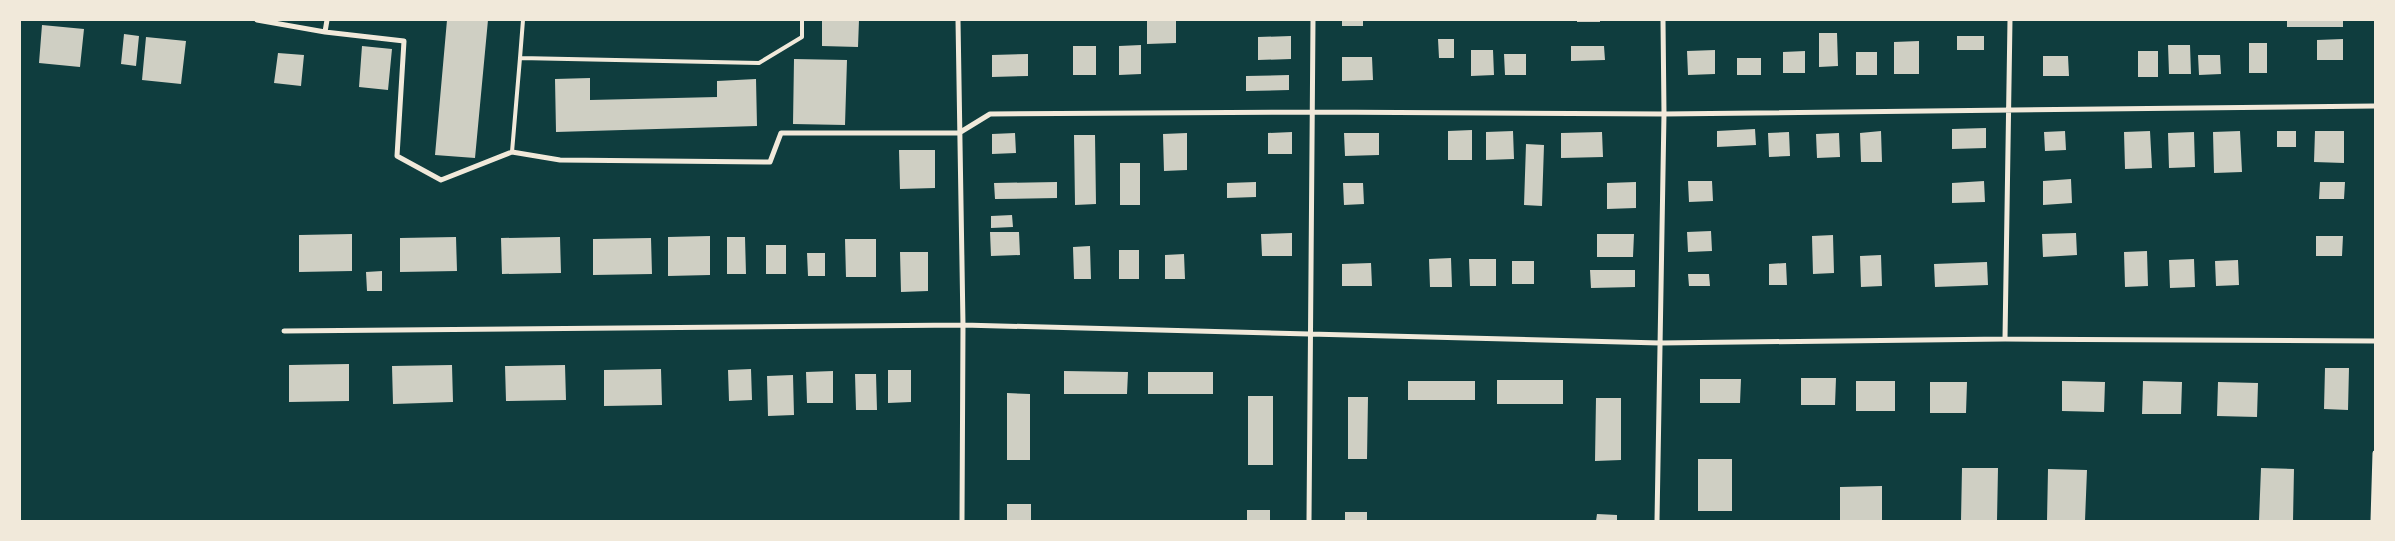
<svg xmlns="http://www.w3.org/2000/svg" width="2395" height="541" viewBox="0 0 2395 541" font-family="Montserrat,sans-serif">
<style>
.building{fill:#cfcfc3}
.lines{fill:none;stroke-linecap:round;stroke-linejoin:round}
.service{stroke:#f1e9da;stroke-width:4}
.minor{stroke:#f1e9da;stroke-width:5}
</style>
<rect width="100%" height="100%" fill="#0f3d3e"/>
<path class="building" d="M447,20H488L475,158L435,155Z
M822,20H859L858,47L822,46Z
M1147,20H1176V43L1147,44Z
M1342,20H1363V26H1342Z
M1577,20H1600V22H1577Z
M2287,20H2343V27H2287Z
M42,25L84,29L80,67L39,63Z
M1819,33H1837L1838,66L1819,67Z
M124,34L139,36L136,66L121,64Z
M1291,36V59L1258,60V37Z
M1957,36H1984V50H1957Z
M146,37L186,41L181,84L142,80Z
M1438,39H1454V58H1439Z
M2343,39V60H2317V40Z
M1919,41V74H1894V42Z
M2249,43H2267V73H2249Z
M1141,45V74L1119,75V46Z
M2168,45H2190L2191,74H2169Z
M362,46L392,49L388,90L359,87Z
M1073,46H1096V75H1073Z
M1571,46H1604L1605,60L1571,61Z
M1471,50H1493L1494,75L1471,76Z
M1715,50V74L1688,75L1687,51Z
M1805,51V73H1783V52Z
M2138,51H2158V77H2138Z
M1856,52H1877V75H1856Z
M278,53L304,55L301,86L274,83Z
M1028,54V76L992,77V55Z
M1504,54H1526V75H1505Z
M2198,55H2220L2221,74L2199,75Z
M2043,56H2068L2069,76H2043Z
M1342,57H1372L1373,80L1342,81Z
M1737,58H1761V75H1737Z
M794,59L847,60L845,125L793,124Z
M1289,75V90L1246,91V76Z
M590,78V100L717,97V81L756,79L757,126L556,132L555,79Z
M1986,128V148L1952,149V129Z
M1755,129L1756,145L1717,147V131Z
M1472,130V160H1448V131Z
M1513,131L1514,159L1486,160V132Z
M1881,131L1882,162H1861L1860,133Z
M2065,131L2066,150L2045,151L2044,132Z
M2150,131L2152,168L2125,169L2124,132Z
M2240,131L2242,172L2214,173L2213,132Z
M2277,131H2296V147H2277Z
M2315,131H2344V163L2314,162Z
M1292,132V154H1268V133Z
M1602,132L1603,157L1561,158V133Z
M1789,132L1790,156L1769,157L1768,133Z
M2194,132L2195,167L2169,168L2168,133Z
M1015,133L1016,153L992,154V134Z
M1187,133V170L1164,171L1163,134Z
M1344,133H1379V155L1345,156Z
M1839,133L1840,157L1817,158L1816,134Z
M1074,135H1095L1096,204L1075,205Z
M1526,144L1544,145L1542,206L1524,205Z
M899,150H935V188L900,189Z
M1120,163H1140V205H1120Z
M2071,179L2072,203L2043,205V181Z
M1688,181H1712L1713,201L1689,202Z
M1984,181L1985,202L1952,203V183Z
M1057,182V198L995,199L994,183Z
M1256,182V197L1227,198V183Z
M1636,182V208L1607,209V183Z
M2320,182H2345L2344,199H2319Z
M1343,183H1363L1364,204L1344,205Z
M1012,215L1013,227L991,228V216Z
M1711,231L1712,251L1688,252L1687,232Z
M990,232H1019L1020,255L991,256Z
M1292,233V256H1262L1261,234Z
M2076,233L2077,255L2043,257L2042,234Z
M352,234V271L299,272V235Z
M1597,234H1634L1633,257H1597Z
M1833,235L1834,273L1813,274L1812,236Z
M710,236V275L668,276V237Z
M2316,236H2343L2342,256H2316Z
M456,237L457,271L400,272V238Z
M560,237L561,273L502,274L501,238Z
M727,237H745L746,274H727Z
M651,238L652,274L593,275V239Z
M845,239H876V277H846Z
M766,245H786V274H766Z
M1090,246L1091,279H1074L1073,247Z
M1119,250H1139V279H1119Z
M2147,251L2148,286L2125,287L2124,252Z
M900,252H928V291L901,292Z
M807,253H825V276H808Z
M1184,254L1185,279H1165V255Z
M1881,255L1882,286L1861,287L1860,256Z
M1451,258L1452,287H1430L1429,259Z
M1469,259H1496V286H1470Z
M2194,259L2195,287L2170,288L2169,260Z
M2238,260L2239,285L2216,286L2215,261Z
M1512,261H1534V284H1512Z
M1987,262L1988,285L1935,287L1934,264Z
M1371,263L1372,286H1342V264Z
M1786,263L1787,285H1769V264Z
M1590,270H1635V287L1591,288Z
M382,271V291H367L366,272Z
M1688,274H1709L1710,286H1689Z
M349,364V401L289,402V365Z
M452,365L453,402L393,404L392,366Z
M565,365L566,400L506,401L505,366Z
M2325,368H2349L2348,410L2324,409Z
M661,369L662,405L604,406V370Z
M751,369L752,400L729,401L728,370Z
M888,370H911V402L888,403Z
M833,371V403H807L806,372Z
M1064,371L1128,372L1127,394H1064Z
M1148,372H1213V394H1148Z
M855,374H876L877,410H856Z
M793,375L794,415L768,416L767,376Z
M1801,378H1836L1835,405H1801Z
M1700,379H1741L1740,403H1700Z
M1497,380H1563V404H1497Z
M1408,381H1475V400H1408Z
M1856,381H1895V411H1856Z
M2062,381L2105,382L2104,412L2062,411Z
M2143,381L2182,382L2181,414H2142Z
M1930,382H1967L1966,413H1930Z
M2218,382L2258,383L2257,417L2217,416Z
M1007,393L1030,394V460H1007Z
M1248,396H1273V465H1248Z
M1348,397H1368L1367,459H1348Z
M1596,398H1621V460L1595,461Z
M1698,459H1732V511H1698Z
M1962,468H1998L1997,521H1961Z
M2261,468L2294,469L2293,521H2259Z
M2048,469L2087,470L2085,521H2047Z
M1882,486V520L1840,521V487Z
M1007,504H1031V521H1007Z
M1247,510H1270V521H1247Z
M1345,512H1367V521H1345Z
M1597,514L1617,515V521H1596Z"/>
<g class="lines">
<path class="service" d="M523,20L520,58L759,63L802,37V20
M512,152L520,58"/>
<path class="minor" d="M257,20L325,32L404,41L397,156L441,180L512,152L560,160L770,162L781,133H959L990,114L1313,112L1664,114L2375,106
M958,20L963,325L962,521
M325,32L327,20
M284,331L963,325L1660,343L2005,339L2375,341
M2005,339L2010,20
M1309,521L1313,20
M1657,521L1664,114L1663,20
M2373,521L2375,453"/>
</g>
<rect width="2395" height="541" fill="none" stroke="#f1e9da" stroke-width="42"/>
</svg>
